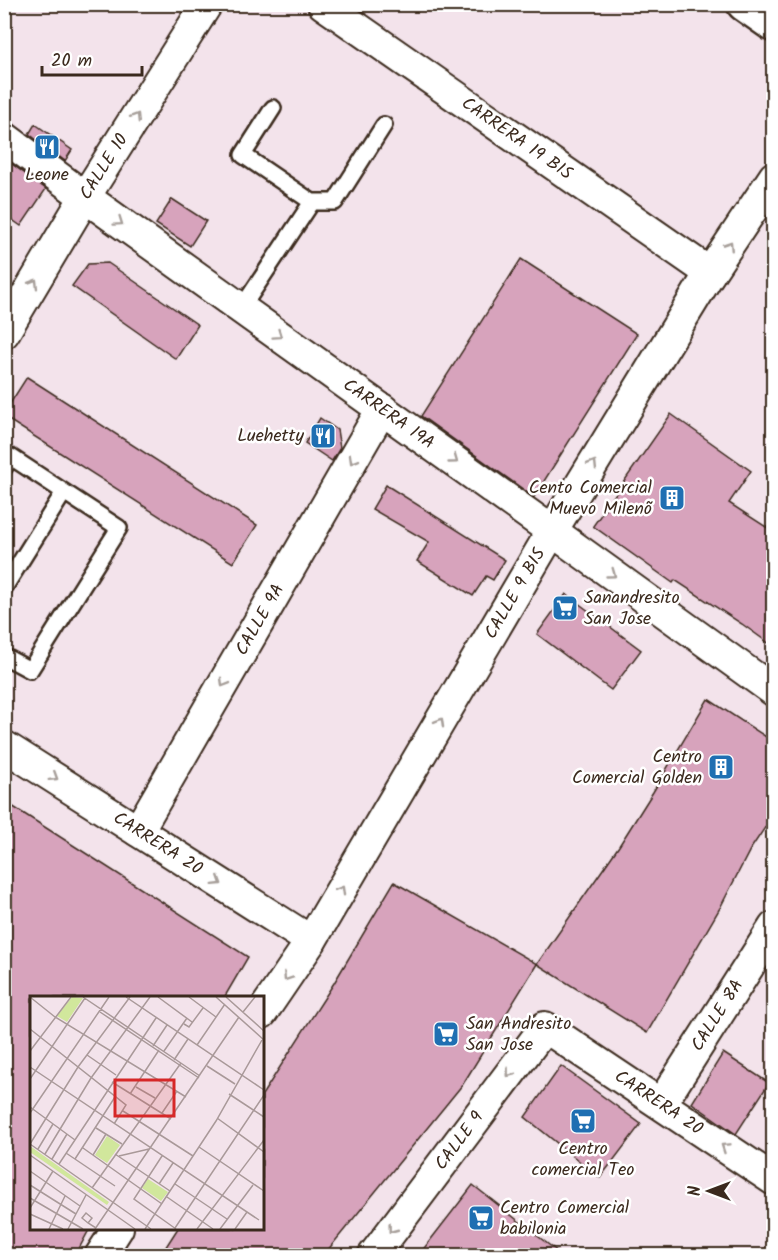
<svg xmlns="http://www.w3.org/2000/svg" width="778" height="1260" viewBox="0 0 778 1260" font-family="Kalam,sans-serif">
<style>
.building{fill:#d7a3bc;stroke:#3b2a1e;stroke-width:1.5}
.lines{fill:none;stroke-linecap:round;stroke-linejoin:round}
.service-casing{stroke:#3b2a1e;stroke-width:20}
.minor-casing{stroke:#3b2a1e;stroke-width:34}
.tertiary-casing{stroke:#3b2a1e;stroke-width:38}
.service{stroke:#fff;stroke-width:15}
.minor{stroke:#fff;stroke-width:30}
.tertiary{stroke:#fff;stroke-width:33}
.oneway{stroke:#a79f9a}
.labels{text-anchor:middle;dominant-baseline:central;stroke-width:5;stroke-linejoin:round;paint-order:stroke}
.street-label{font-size:18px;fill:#3b2a1e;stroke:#fff}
.poi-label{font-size:18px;fill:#3b2a1e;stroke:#fff;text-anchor:end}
.inset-road{fill:none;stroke:#a99999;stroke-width:1.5}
.view{fill:#d62828;fill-opacity:0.15;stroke:#d62828;stroke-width:3}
.inset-edge{fill:none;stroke:#3b2a1e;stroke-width:3}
</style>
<rect width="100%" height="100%" fill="#f3e3eb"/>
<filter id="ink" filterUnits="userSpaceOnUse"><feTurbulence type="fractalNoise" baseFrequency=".0167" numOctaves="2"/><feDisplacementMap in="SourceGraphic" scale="12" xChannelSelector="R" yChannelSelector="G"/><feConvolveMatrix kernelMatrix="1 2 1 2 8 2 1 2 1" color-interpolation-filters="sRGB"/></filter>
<g filter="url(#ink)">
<path class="building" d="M35,124L72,150L65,161L29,134Z
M9,162L46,189L21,226L4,214V169Z
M172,199L206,221L190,246L156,224Z
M521,259L637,334L534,497L421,416Z
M108,263L198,325L176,359L72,286L88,264Z
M27,377L257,525L233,563L4,417V413Z
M671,414L751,471L729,503L774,532V647L742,624L675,580L673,583L593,526Z
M320,418L337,430L340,448L332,461L305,443Z
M386,485L505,560L493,580L486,576L473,596L417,561L429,542L372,509Z
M566,594L641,650L611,690L537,634Z
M708,699L774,742V814L750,850L720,908L647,1033L537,964L619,846L653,792Z
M4,801L248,957L224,998H32V1228H90L75,1256H4Z
M394,882L537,964L463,1084L323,1256H160L178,1228H262V1095L334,983Z
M723,1053L769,1083L736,1134L692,1103Z
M561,1066L641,1124L600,1178L525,1117Z
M473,1185L563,1256H418Z"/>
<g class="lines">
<g class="service-casing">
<path id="service" d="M312,202H335L384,125
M241,309L312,202L243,155L273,108
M4,468L11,457L119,528L30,670L4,656
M4,588L64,492"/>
</g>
<g class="minor-casing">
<g id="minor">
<path id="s1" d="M323,4L710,273"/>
<path id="s2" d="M4,137L85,197L552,531L774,691"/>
<path id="s3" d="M4,333L85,197L207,4"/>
<path id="s4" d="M4,746L311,941"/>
<path id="s5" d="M138,831L382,409"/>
<path id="s6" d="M262,1013L311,941L552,531L710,273L774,177"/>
<path id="s7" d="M661,1104L774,927"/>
<path d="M100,1256L118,1228"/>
<path id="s8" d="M373,1256L545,1027L774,1180"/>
</g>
</g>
<g class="tertiary-casing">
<path id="tertiary" d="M744,4L774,25"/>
</g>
<use href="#service" class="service"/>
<use href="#minor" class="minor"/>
<use href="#tertiary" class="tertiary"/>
</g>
<defs><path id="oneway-chevron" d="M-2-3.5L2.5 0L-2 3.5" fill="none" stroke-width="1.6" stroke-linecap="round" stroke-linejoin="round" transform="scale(1.5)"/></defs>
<g class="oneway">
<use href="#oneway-chevron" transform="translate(136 117) rotate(-58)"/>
<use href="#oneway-chevron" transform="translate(119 222) rotate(35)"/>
<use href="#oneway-chevron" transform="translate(729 245) rotate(-57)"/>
<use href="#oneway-chevron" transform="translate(34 283) rotate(-59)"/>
<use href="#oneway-chevron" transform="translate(278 335) rotate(35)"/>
<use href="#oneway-chevron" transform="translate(353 460) rotate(120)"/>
<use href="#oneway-chevron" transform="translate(454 460) rotate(36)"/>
<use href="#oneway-chevron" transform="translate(593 464) rotate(-58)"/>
<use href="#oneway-chevron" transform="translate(612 574) rotate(36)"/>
<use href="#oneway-chevron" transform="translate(224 683) rotate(120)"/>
<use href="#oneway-chevron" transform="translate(440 722) rotate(-60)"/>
<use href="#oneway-chevron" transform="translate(54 777) rotate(32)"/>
<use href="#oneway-chevron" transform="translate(218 882) rotate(32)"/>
<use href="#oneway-chevron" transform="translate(341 890) rotate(-60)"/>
<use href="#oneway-chevron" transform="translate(287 977) rotate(124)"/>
<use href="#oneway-chevron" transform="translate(510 1073) rotate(127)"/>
<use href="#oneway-chevron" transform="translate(725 1147) rotate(-146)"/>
<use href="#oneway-chevron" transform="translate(392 1229) rotate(127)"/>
</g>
</g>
<defs>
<g id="restaurant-square" transform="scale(1.35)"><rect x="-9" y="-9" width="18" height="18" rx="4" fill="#1f6fb2" stroke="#fff"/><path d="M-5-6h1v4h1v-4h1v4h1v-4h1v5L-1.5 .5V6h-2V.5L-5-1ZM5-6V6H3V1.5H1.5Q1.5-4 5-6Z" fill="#fff"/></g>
<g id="building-square" transform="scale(1.35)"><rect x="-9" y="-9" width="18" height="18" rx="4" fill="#1f6fb2" stroke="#fff"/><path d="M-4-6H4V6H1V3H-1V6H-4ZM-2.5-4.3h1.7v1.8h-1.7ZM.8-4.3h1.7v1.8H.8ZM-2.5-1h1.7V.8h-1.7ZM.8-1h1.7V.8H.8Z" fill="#fff"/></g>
<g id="supermarket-square" transform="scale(1.35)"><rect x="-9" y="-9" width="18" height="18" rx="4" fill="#1f6fb2" stroke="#fff"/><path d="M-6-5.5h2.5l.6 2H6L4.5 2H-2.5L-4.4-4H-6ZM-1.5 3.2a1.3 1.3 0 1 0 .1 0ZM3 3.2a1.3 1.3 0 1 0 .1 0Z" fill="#fff"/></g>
</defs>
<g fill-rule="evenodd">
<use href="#restaurant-square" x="47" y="147"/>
<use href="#restaurant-square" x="323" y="436"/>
<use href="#building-square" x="672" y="498"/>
<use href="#supermarket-square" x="565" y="608"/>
<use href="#building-square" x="721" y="767"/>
<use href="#supermarket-square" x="446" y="1034"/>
<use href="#supermarket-square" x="583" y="1121"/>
<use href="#supermarket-square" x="481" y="1218"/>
</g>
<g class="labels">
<g class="street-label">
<text stroke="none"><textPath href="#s1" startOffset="236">CARRERA 19 BIS</textPath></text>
<text stroke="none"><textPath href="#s3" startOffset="194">CALLE 10</textPath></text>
<text stroke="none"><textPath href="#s2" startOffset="474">CARRERA 19A</textPath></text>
<text stroke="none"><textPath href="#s6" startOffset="490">CALLE 9 BIS</textPath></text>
<text stroke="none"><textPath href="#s5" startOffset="244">CALLE 9A</textPath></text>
<text stroke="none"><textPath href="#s4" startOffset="182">CARRERA 20</textPath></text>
<text stroke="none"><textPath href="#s7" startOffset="105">CALLE 8A</textPath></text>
<text stroke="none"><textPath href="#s8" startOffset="423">CARRERA 20</textPath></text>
<text stroke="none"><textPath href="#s8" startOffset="144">CALLE 9</textPath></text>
</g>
<g class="poi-label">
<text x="47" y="175" text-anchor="middle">Leone</text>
<text x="304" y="436">Luehetty</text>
<text x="652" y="488">Cento Comercial<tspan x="652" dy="21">Muevo Milenõ</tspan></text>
<text x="584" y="598" text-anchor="start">Sanandresito<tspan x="584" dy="21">San Jose</tspan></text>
<text x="702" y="757">Centro<tspan x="702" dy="21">Comercial Golden</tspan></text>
<text x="466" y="1024" text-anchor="start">San Andresito<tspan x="466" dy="21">San Jose</tspan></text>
<text x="583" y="1149" text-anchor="middle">Centro<tspan x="583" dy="21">comercial Teo</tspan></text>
<text x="500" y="1208" text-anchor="start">Centro Comercial<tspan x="500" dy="21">babilonia</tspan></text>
</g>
</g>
<g transform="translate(30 996)">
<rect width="234" height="234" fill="#f3e3eb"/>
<path d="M42,1L53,2L37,26L27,20ZM77,140L90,149L77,167L65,159ZM0,150L79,206L77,209L0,156ZM118,183L138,196L131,205L112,192Z" fill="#d1e79c"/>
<path class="inset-road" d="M0,1L25,21L156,101M53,1L170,80M96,1L234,94M128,1L162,26M159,1L186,21M186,1L234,44M196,1L234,35M70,16L169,82M213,16L225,1M154,28L159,31L173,12M0,33L96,109L84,128M167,49L195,8M123,50L137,29M0,55L41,1M134,55L157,22M57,59L86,79M144,64L158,43M177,70L205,88M0,71L229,224M0,83L55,2M82,86L141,123M106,91L125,102M100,98L129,54M199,98L234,121M0,111L45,144M93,115L163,160M0,117L79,1M132,117L147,95M187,122L234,156M66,132L92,148M0,148L48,71L100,1M0,148L121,233M169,151L234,195M53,152L132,208M8,153L23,128M36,157L85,190M15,158L61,82L120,1M85,158L140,195M0,159L105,233M63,159L76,138M89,160L119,153M132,160L104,203L146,233M22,163L37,138M45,163L85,101M29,168L126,22M0,175L50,210M129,188L143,167M145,188L197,223M0,189L46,218M62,192L151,67M137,201L183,233M0,202L53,233M0,212L23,175M0,218L33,233M58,227L62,222L56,217L52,222L58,227L66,232M145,232L234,99M19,233L35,200M38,233L56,199M65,233L209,21M115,233L186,125L232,44M167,233L234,144M190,233L223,189M205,233L217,216"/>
<path class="view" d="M85,84H144V120H85Z"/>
<rect width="234" height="234" class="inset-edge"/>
</g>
<rect width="778" height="1260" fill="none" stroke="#fff" stroke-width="24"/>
<rect x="12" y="12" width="754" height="1236" fill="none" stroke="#3b2a1e" stroke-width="2" filter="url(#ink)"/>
<g transform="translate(709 1191) rotate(270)" stroke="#ffffff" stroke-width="4.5" paint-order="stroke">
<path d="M0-4.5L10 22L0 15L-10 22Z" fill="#3b2a1e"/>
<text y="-9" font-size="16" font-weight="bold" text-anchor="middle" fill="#3b2a1e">N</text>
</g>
<path d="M42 66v9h100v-9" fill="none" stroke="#3b2a1e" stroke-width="3"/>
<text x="51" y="66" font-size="18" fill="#3b2a1e" stroke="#ffffff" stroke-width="4.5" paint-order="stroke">20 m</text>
</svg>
